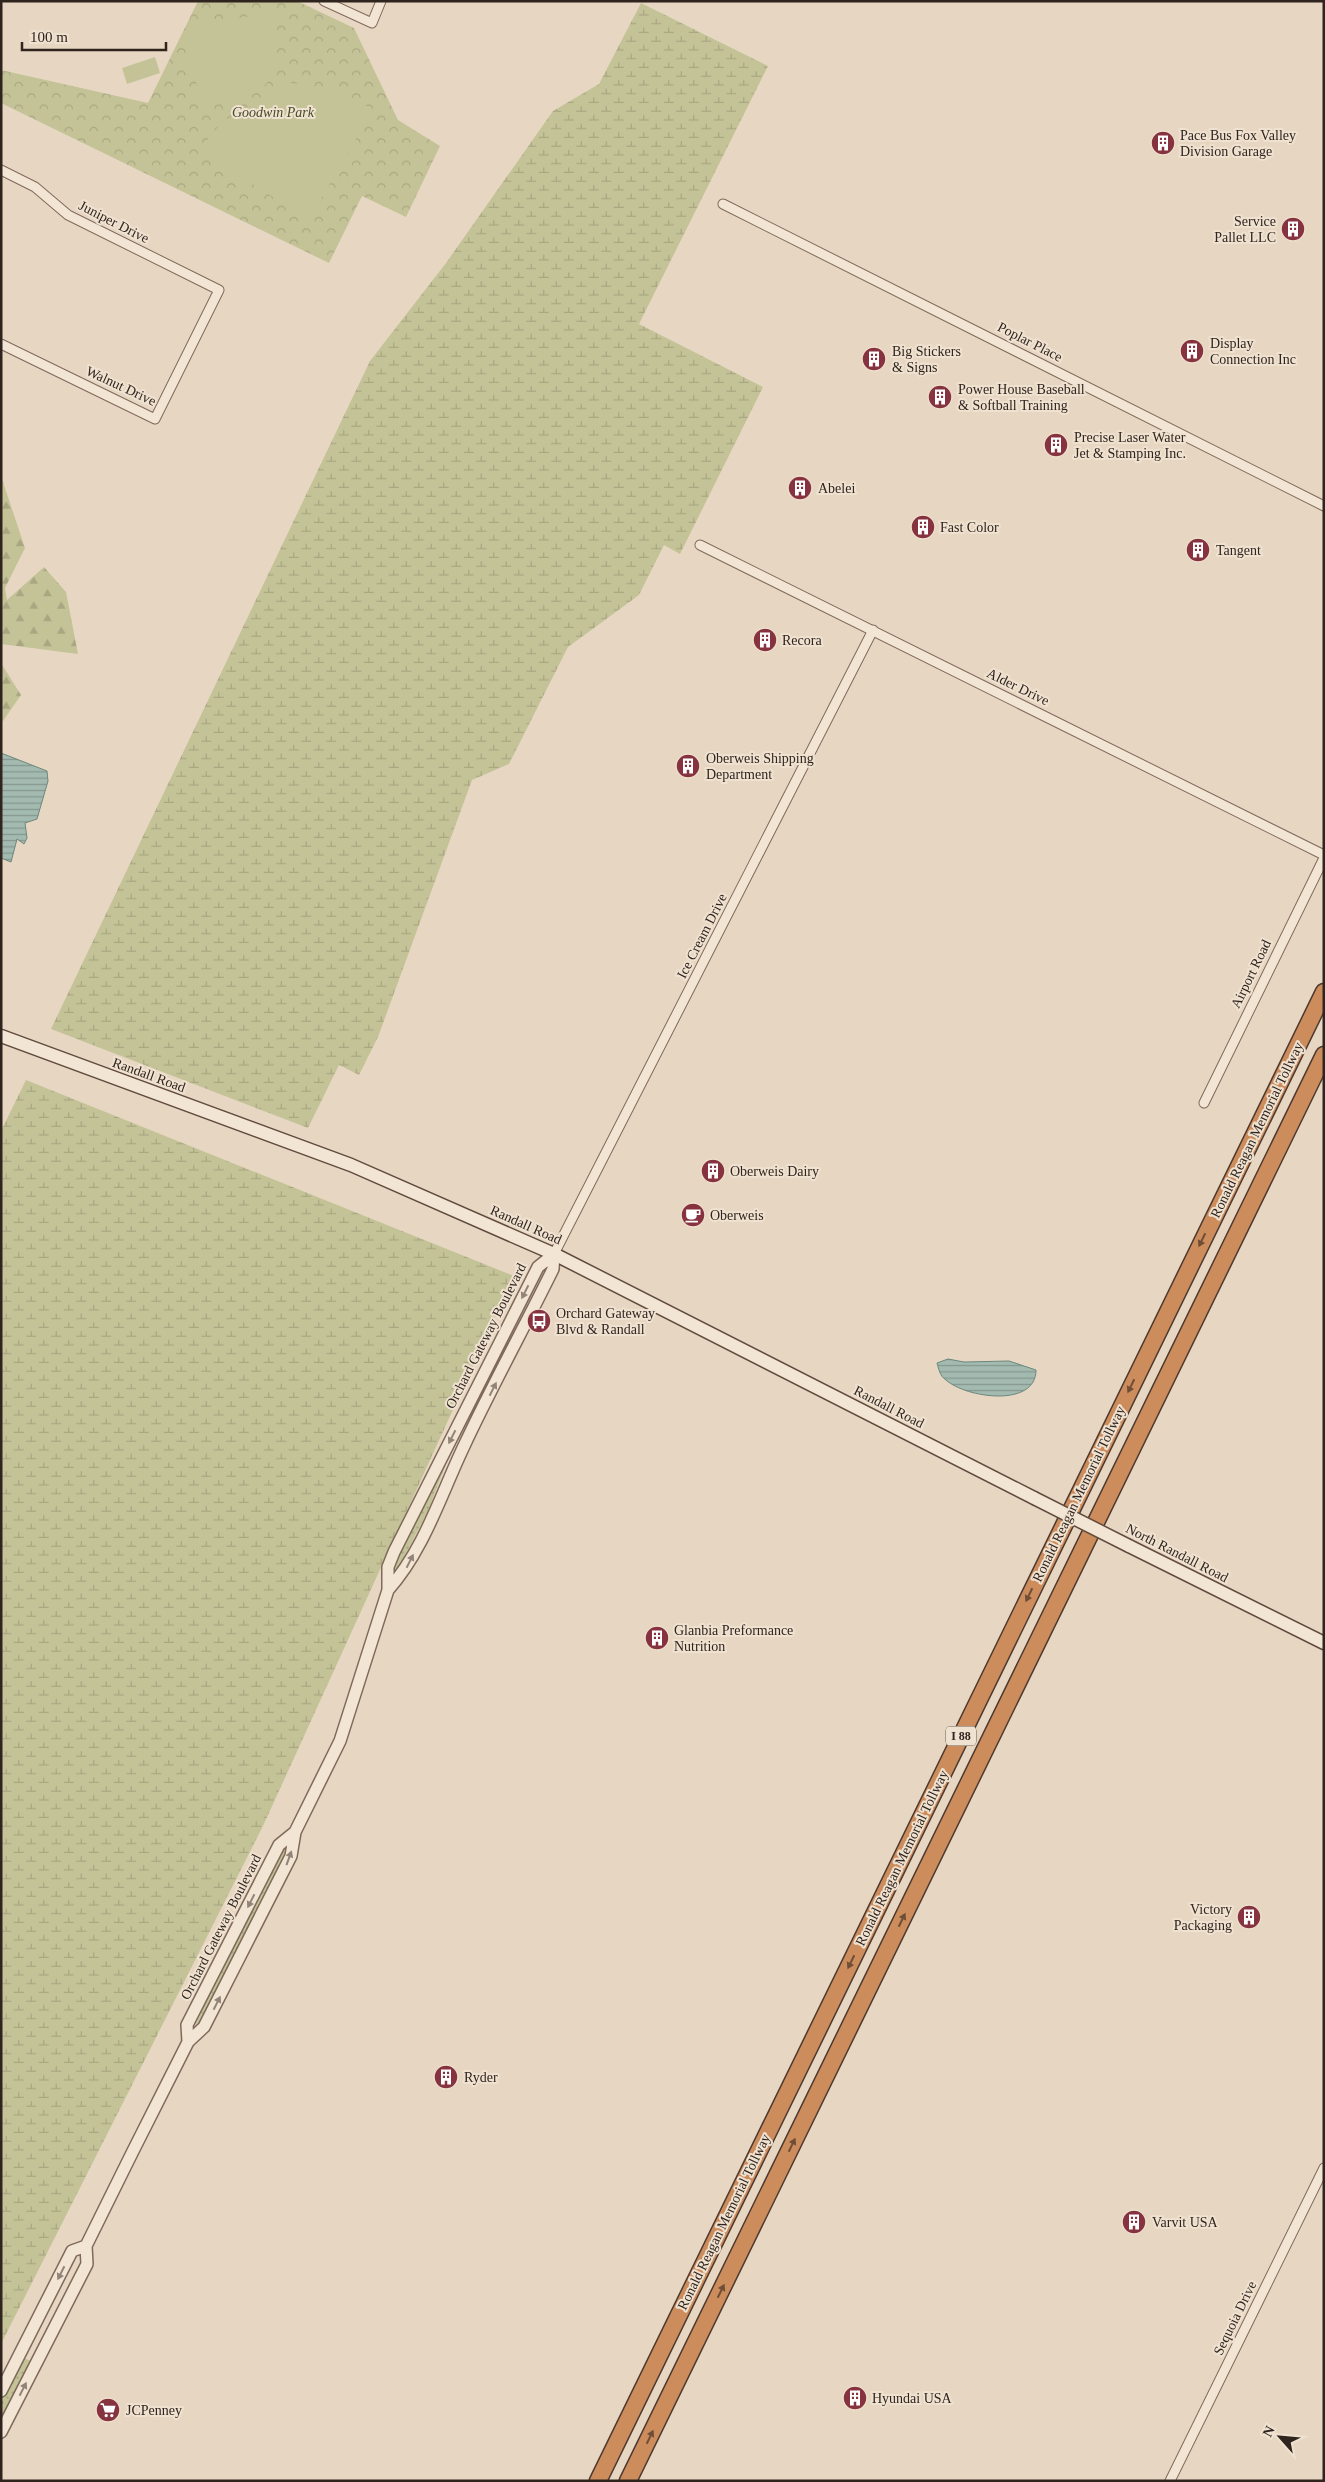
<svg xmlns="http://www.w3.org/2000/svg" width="1325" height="2482" viewBox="0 0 1325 2482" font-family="'Times New Roman',serif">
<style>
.grass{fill:url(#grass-dots)}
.forest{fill:url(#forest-firs)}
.wetland{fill:url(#wetland-marsh)}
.park{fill:url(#park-crowns)}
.garden{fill:#c4c397}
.water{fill:url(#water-rules);stroke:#6c877c}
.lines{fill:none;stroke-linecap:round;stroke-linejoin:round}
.minor-casing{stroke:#7f695b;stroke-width:11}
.tertiary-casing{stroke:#7f695b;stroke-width:14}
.secondary-casing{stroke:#604b3e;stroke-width:15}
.motorway-casing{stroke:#4d392f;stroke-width:19}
.minor{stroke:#f3e5d3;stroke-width:9}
.tertiary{stroke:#f3e5d3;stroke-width:11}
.secondary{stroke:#f3e5d3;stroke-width:12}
.motorway{stroke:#cd8c5c;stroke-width:16}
.secondary-bridge-casing{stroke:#604b3e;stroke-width:15;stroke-linecap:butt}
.secondary-bridge{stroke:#f3e5d3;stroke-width:12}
.oneway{fill:#6f4e37}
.oneway2{fill:#928478}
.labels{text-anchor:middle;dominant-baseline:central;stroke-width:4;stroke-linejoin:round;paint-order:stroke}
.shield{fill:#f0e2d0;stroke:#6a5d53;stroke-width:1}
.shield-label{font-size:12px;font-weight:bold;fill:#30241e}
.park-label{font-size:14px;font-style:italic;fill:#464a27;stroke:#f0e2d0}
.poi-label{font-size:14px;fill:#30241e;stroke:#f0e2d0;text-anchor:start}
.street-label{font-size:14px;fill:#30241e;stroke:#f0e2d0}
</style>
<defs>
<pattern id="grass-dots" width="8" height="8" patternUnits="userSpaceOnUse" patternTransform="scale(1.25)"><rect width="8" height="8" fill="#c4c397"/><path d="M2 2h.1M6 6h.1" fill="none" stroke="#a9a782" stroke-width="1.8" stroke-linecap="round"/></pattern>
<pattern id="forest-firs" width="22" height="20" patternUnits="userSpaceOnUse" patternTransform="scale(1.25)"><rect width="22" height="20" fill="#c4c397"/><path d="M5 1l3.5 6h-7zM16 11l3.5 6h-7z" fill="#a9a782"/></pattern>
<pattern id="wetland-marsh" width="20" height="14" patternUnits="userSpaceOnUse" patternTransform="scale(1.25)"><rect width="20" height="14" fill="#c4c397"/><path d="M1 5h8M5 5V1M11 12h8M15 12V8" fill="none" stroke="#a9a782"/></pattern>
<pattern id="park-crowns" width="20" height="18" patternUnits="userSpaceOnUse" patternTransform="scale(1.25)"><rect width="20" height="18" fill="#c4c397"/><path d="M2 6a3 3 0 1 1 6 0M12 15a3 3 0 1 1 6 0" fill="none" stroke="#a9a782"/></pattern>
<pattern id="water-rules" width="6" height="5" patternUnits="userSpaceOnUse" patternTransform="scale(1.25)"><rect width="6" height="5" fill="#a3bab0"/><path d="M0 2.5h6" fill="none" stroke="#85978f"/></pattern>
</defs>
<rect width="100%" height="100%" fill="#e7d7c2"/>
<path class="grass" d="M452,1448L428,1511L392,1580L399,1554Z
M289,1838L291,1839L276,1873L194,2035L192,2033L205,2004Z
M24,2358L31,2361L1,2419V2403Z"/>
<path class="forest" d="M1,476L25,548L5,588L7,600L44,567L66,592L78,654L1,644Z
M1,663L21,695L3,721L1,720Z"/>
<path class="wetland" d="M641,3L768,66L639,324L763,387L680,554L664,545L639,595L568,647L509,764L472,780L378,1037L359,1075L339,1065L308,1128L51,1029L370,361L446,263L553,111L599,84Z
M26,1080L514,1276L263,1826L1,2344V1131Z"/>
<path class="park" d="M198,1H297L354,28L398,120L440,146L406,217L362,196L329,263L1,103V70L148,103Z"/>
<path class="garden" d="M273,13C276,52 284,92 233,101C223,103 212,101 202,102L183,42L194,25Z
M155,57L160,73L127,84L122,68Z
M288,83C323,85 343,94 373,109L309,220L199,150L222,122Z"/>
<path class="water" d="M1,753L47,771L48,781L37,819L25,823L27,838L24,844L17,839L11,862L1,858Z
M948,1359L964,1362L1009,1361L1036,1370C1036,1408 966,1398 946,1380C940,1376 939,1370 937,1363Z"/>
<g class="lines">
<g class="minor-casing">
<path id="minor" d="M324,1L372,23L381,1
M1,170L35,187L68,215L219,290L155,419L1,344
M723,204L1324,506
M700,545L1324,855
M1204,1103L1324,858
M554,1254L873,630
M1170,2481L1324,2168"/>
</g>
<g class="tertiary-casing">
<path id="tertiary" d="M388,1590C424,1550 441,1494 464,1446C492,1386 524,1328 553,1269L554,1254
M188,2042L187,2025L279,1845L295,1832
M1,2391L72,2251L86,2246
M1,2432L87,2264L86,2246L132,2153L188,2042L204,2027L291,1856L295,1832L340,1741L388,1590V1567L394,1552L538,1267L554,1254"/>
</g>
<g class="secondary-casing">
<path id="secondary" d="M1,1036L351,1165L554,1254L1034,1498
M1129,1546L1324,1643"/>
</g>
<g class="motorway-casing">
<path id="motorway" d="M598,2481L1324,992
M628,2481L1324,1055"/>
</g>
<use href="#minor" class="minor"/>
<use href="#tertiary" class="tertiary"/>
<use href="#secondary" class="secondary"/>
<use href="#motorway" class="motorway"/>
<g class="secondary-bridge-casing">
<path id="secondary-bridge" d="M1034,1498L1129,1546"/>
</g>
<use href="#secondary-bridge" class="secondary-bridge"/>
</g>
<defs><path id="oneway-solid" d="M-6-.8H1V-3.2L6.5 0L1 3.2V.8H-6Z" transform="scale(1.25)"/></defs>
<g class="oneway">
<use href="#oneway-solid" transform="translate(1202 1240) rotate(116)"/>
<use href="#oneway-solid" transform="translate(1131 1386) rotate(116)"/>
<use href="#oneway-solid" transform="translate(1029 1595) rotate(116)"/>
<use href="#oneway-solid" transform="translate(902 1920) rotate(-64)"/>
<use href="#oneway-solid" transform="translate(851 1962) rotate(116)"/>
<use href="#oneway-solid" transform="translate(792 2145) rotate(-64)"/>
<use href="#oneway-solid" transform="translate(721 2291) rotate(-64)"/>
<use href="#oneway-solid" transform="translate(650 2437) rotate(-64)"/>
</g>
<g class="oneway2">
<use href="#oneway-solid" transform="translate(525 1292) rotate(117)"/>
<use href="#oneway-solid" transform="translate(493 1389) rotate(-63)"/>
<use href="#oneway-solid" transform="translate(452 1437) rotate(117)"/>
<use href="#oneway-solid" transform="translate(410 1561) rotate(-63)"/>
<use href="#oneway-solid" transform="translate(289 1858) rotate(-70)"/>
<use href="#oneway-solid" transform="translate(251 1901) rotate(117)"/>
<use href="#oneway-solid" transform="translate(217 2003) rotate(-63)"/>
<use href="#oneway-solid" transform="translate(61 2273) rotate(117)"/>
<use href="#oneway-solid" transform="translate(23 2389) rotate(-63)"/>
</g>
<defs>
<g id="building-disc" transform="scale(1.25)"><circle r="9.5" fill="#86333f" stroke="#f0e2d0"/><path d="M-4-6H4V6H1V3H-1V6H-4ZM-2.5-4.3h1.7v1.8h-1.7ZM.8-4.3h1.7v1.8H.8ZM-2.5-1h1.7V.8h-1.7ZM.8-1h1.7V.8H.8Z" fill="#fff"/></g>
<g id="cafe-disc" transform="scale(1.25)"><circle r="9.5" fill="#86333f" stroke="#f0e2d0"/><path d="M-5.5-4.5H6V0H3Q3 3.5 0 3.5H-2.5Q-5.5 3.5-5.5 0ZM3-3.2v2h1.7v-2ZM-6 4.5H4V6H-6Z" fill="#fff"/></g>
<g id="bus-disc" transform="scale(1.25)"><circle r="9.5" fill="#86333f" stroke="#f0e2d0"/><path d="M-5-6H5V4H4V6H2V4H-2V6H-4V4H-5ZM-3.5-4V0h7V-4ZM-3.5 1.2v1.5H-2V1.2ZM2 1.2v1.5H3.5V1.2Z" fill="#fff"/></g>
<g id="supermarket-disc" transform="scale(1.25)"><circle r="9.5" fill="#86333f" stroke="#f0e2d0"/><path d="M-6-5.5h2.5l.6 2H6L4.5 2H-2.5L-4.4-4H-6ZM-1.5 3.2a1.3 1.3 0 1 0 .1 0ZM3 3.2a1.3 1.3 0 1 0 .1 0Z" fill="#fff"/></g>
</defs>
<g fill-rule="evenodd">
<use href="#building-disc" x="1163" y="143"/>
<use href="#building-disc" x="1293" y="229"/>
<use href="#building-disc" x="1192" y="351"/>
<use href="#building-disc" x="874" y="359"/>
<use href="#building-disc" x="940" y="397"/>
<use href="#building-disc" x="1056" y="445"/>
<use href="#building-disc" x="800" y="488"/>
<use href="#building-disc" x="923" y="527"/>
<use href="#building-disc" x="1198" y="550"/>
<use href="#building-disc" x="765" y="640"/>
<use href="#building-disc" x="688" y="766"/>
<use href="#building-disc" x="713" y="1171"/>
<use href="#cafe-disc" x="693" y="1215"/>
<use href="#bus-disc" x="539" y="1321"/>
<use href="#building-disc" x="657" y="1638"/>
<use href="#building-disc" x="1249" y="1917"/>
<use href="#building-disc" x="446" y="2077"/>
<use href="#building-disc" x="1134" y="2222"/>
<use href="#building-disc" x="855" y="2398"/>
<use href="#supermarket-disc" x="108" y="2410"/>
</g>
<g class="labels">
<rect class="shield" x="946" y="1726.5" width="30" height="19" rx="4"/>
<g class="shield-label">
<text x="961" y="1736">I 88</text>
</g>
<g class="park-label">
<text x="273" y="112">Goodwin Park</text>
</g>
<g class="poi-label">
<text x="1180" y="135">Pace Bus Fox Valley<tspan x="1180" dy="16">Division Garage</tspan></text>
<text x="1276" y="221" text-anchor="end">Service<tspan x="1276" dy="16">Pallet LLC</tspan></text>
<text x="1210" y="343">Display<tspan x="1210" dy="16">Connection Inc</tspan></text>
<text x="892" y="351">Big Stickers<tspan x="892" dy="16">&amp; Signs</tspan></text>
<text x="958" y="389">Power House Baseball<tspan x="958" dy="16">&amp; Softball Training</tspan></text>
<text x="1074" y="437">Precise Laser Water<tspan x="1074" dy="16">Jet &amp; Stamping Inc.</tspan></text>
<text x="818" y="488">Abelei</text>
<text x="940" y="527">Fast Color</text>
<text x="1216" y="550">Tangent</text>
<text x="782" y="640">Recora</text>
<text x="706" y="758">Oberweis Shipping<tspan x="706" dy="16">Department</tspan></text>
<text x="730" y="1171">Oberweis Dairy</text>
<text x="710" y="1215">Oberweis</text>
<text x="556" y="1313">Orchard Gateway<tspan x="556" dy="16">Blvd &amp; Randall</tspan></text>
<text x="674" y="1630">Glanbia Preformance<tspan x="674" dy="16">Nutrition</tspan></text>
<text x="1232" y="1909" text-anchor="end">Victory<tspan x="1232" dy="16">Packaging</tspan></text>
<text x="464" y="2077">Ryder</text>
<text x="1152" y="2222">Varvit USA</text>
<text x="872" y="2398">Hyundai USA</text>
<text x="126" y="2410">JCPenney</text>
</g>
<g class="street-label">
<text transform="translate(114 222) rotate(27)">Juniper Drive</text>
<text transform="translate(1030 342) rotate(27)">Poplar Place</text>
<text transform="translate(121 386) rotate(25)">Walnut Drive</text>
<text transform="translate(1018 687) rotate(26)">Alder Drive</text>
<text transform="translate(702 936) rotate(-63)">Ice Cream Drive</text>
<text transform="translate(1251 974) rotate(-64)">Airport Road</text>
<text transform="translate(149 1075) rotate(20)">Randall Road</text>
<text transform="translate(1257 1130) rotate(-64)">Ronald Reagan Memorial Tollway</text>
<text transform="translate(526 1225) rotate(24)">Randall Road</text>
<text transform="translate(486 1336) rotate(-63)">Orchard Gateway Boulevard</text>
<text transform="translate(889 1407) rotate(27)">Randall Road</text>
<text transform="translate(1079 1494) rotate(-64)">Ronald Reagan Memorial Tollway</text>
<text transform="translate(1177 1553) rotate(27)">North Randall Road</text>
<text transform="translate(902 1858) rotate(-64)">Ronald Reagan Memorial Tollway</text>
<text transform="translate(221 1927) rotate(-63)">Orchard Gateway Boulevard</text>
<text transform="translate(724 2222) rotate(-64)">Ronald Reagan Memorial Tollway</text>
<text transform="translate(1235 2318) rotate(-64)">Sequoia Drive</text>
</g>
</g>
<rect width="1325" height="2482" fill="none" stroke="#30241e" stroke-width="5"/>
<g transform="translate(1280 2437) rotate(297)" stroke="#f0e2d0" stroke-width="4" paint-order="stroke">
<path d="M0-4L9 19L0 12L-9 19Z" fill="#30241e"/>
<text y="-8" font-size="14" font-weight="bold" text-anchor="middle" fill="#30241e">N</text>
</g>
<path d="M22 42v8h144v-8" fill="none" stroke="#30241e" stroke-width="2.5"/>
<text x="30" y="42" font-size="15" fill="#30241e" stroke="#f0e2d0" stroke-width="4" paint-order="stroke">100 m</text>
</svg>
